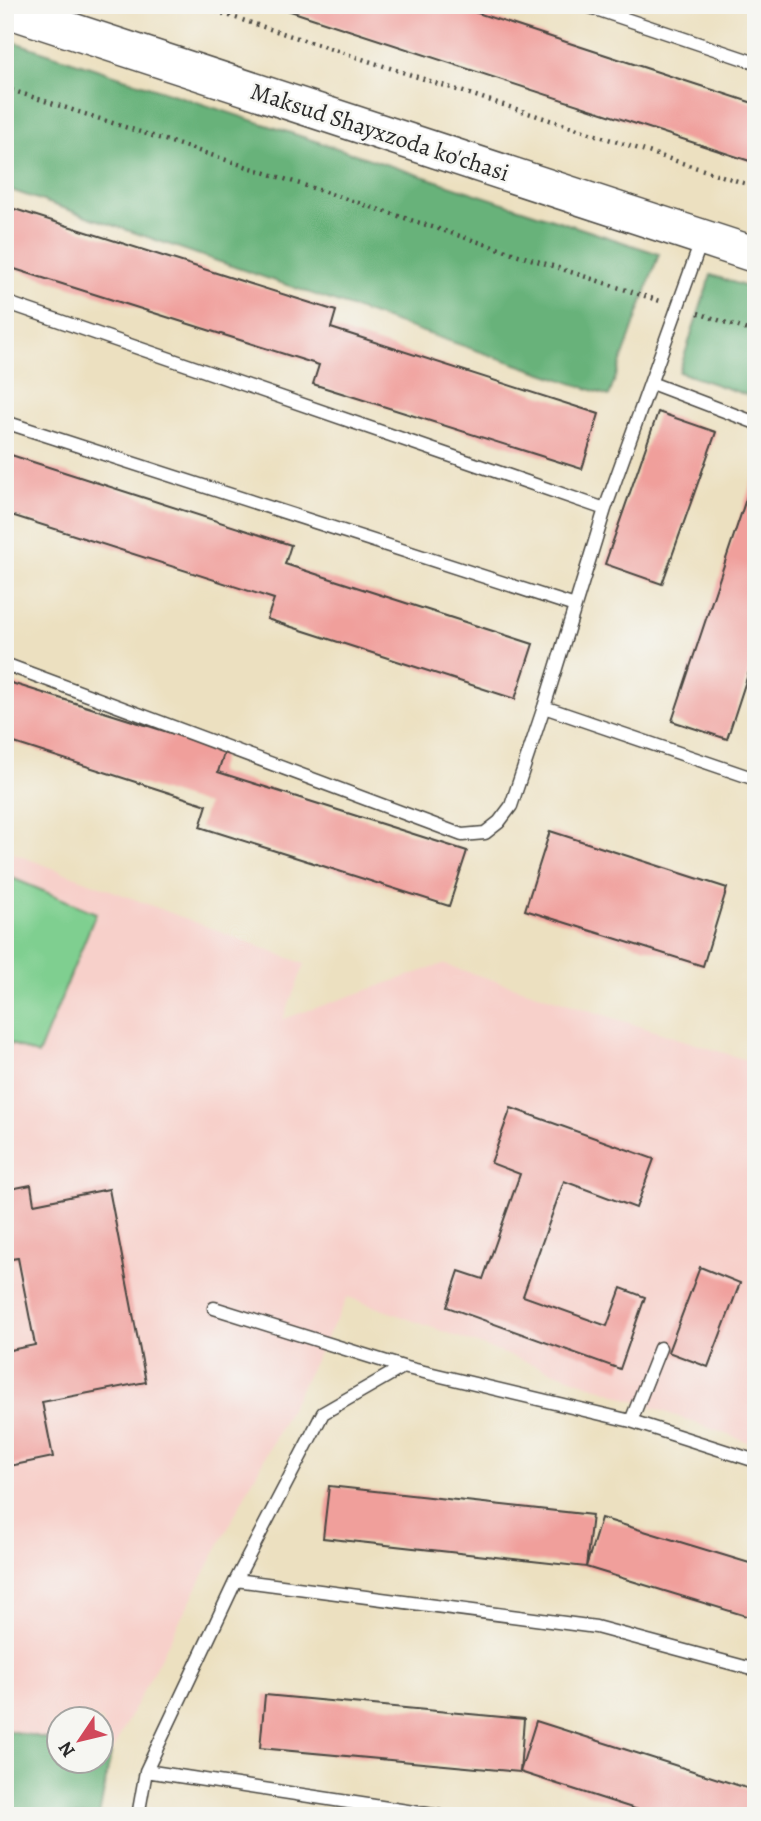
<svg xmlns="http://www.w3.org/2000/svg" width="761" height="1821" viewBox="0 0 761 1821" font-family="Alegreya,serif">
<style>
.built{fill:#f7d0ca}
.green{fill:#7fcf90;stroke:#557d5e;stroke-width:2}
.forest{fill:#67b27a;stroke:#496e52;stroke-width:2}
.building{fill:#f09f9b}
.lines{fill:none;stroke-linecap:round;stroke-linejoin:round}
.lane-casing{stroke:#484641;stroke-width:15}
.secondary-casing{stroke:#484641;stroke-width:38}
.path{stroke:#484641;stroke-width:4.5;stroke-dasharray:2 5;stroke-linecap:butt}
.lane{stroke:#fff;stroke-width:12}
.secondary{stroke:#fff;stroke-width:35}
.labels{text-anchor:middle;dominant-baseline:central;stroke-width:5;stroke-linejoin:round;paint-order:stroke}
.street-label{font-size:24px;fill:#2b2b2b;stroke:#f6f6f2}
</style>
<rect width="100%" height="100%" fill="#f6f6f2"/>
<filter id="ink" filterUnits="userSpaceOnUse"><feTurbulence type="fractalNoise" baseFrequency=".0143" numOctaves="2"/><feDisplacementMap in="SourceGraphic" scale="14" xChannelSelector="R" yChannelSelector="G"/><feConvolveMatrix kernelMatrix="1 2 1 2 8 2 1 2 1" color-interpolation-filters="sRGB"/></filter>
<filter id="wash" filterUnits="userSpaceOnUse"><feTurbulence type="fractalNoise" baseFrequency=".00686" numOctaves="4" result="noise"/><feDisplacementMap in="SourceGraphic" scale="28" xChannelSelector="R" yChannelSelector="G"/><feGaussianBlur stdDeviation="1.57" result="paint"/><feColorMatrix in="noise" values="0 0 0 0 0 0 0 0 0 0 0 0 0 0 0 0 0 1.4 0 .05"/><feComposite in="paint" operator="in"/></filter>
<g filter="url(#wash)">
<rect width="100%" height="100%" fill="#ece0c0"/>
<path class="built" d="M5,850L305,964L283,1019L443,964L756,1063V1445L348,1297L111,1753L102,1750V1720H60L59,1741L5,1730Z"/>
<path class="green" d="M5,875L96,913L38,1055L5,1041Z"/>
<path class="forest" d="M5,39L659,254L609,396L5,188Z
M711,275L756,290V398L679,372Z
M5,1730L59,1741L60,1762H102V1750L111,1753L99,1816H5Z"/>
<g id="blocks">
<path class="building" d="M453,5L756,104V163L275,6Z
M5,206L336,311L331,328L599,414L582,469L313,384L319,365L5,266Z
M658,412L716,432L662,584L605,564Z
M5,453L291,545L285,564L533,644L515,699L267,619L274,599L5,513Z
M756,469V650L727,739L672,721Z
M5,681L225,750L218,772L467,851L449,906L200,827L207,805L5,740Z
M550,831L727,888L703,966L525,910Z
M511,1108L654,1159L636,1208L564,1181L523,1296L607,1326L621,1288L645,1297L620,1369L447,1307L459,1271L483,1279L520,1174L491,1163Z
M31,1185L34,1204L109,1189L146,1382L42,1402L53,1457L5,1467V1351L35,1345L18,1258L5,1260V1190Z
M700,1267L740,1283L708,1367L668,1352Z
M329,1486L592,1515L586,1567L323,1538Z
M601,1518L756,1565V1619L586,1567Z
M265,1695L524,1719L520,1772L260,1748Z
M536,1721L756,1791V1816H657L520,1772Z"/>
</g>
</g>
<g filter="url(#ink)">
<use href="#blocks" fill-opacity="0" stroke="#484641" stroke-width="2"/>
<g class="lines">
<g class="lane-casing">
<path id="lane" d="M584,5L756,63
M5,302L605,509
M651,383L756,423
M5,422L575,606
M5,664L462,835L485,833L499,822L511,806L544,707L605,509L702,239
M544,707L755,779L756,776
M214,1308L403,1367L631,1421L756,1461
M631,1421L660,1348
M236,1580L596,1627L756,1670
M146,1771L440,1816
M138,1816L146,1771L236,1580L323,1413L403,1367"/>
</g>
<g class="secondary-casing">
<path id="secondary" d="M5,9L756,255"/>
</g>
<path class="path" d="M196,5L756,187
M5,88L660,301
M698,313L756,333"/>
<use href="#lane" class="lane"/>
<use href="#secondary" class="secondary"/>
</g>
</g>
<g class="labels">
<g class="street-label">
<text transform="translate(380 132) rotate(18)">Maksud Shayxzoda ko'chasi</text>
</g>
</g>
<rect width="761" height="1821" fill="none" stroke="#f6f6f2" stroke-width="28"/>
<g transform="translate(80 1740) rotate(235)"><circle r="33" fill="#f6f6f2" stroke="#a5a5a2" stroke-width="2"/>
<path d="M0-5L12 26L0 18L-12 26Z" fill="#d1495b"/>
<text y="-10" font-size="19" font-weight="bold" text-anchor="middle" fill="#2b2b2b">N</text>
</g>
</svg>
